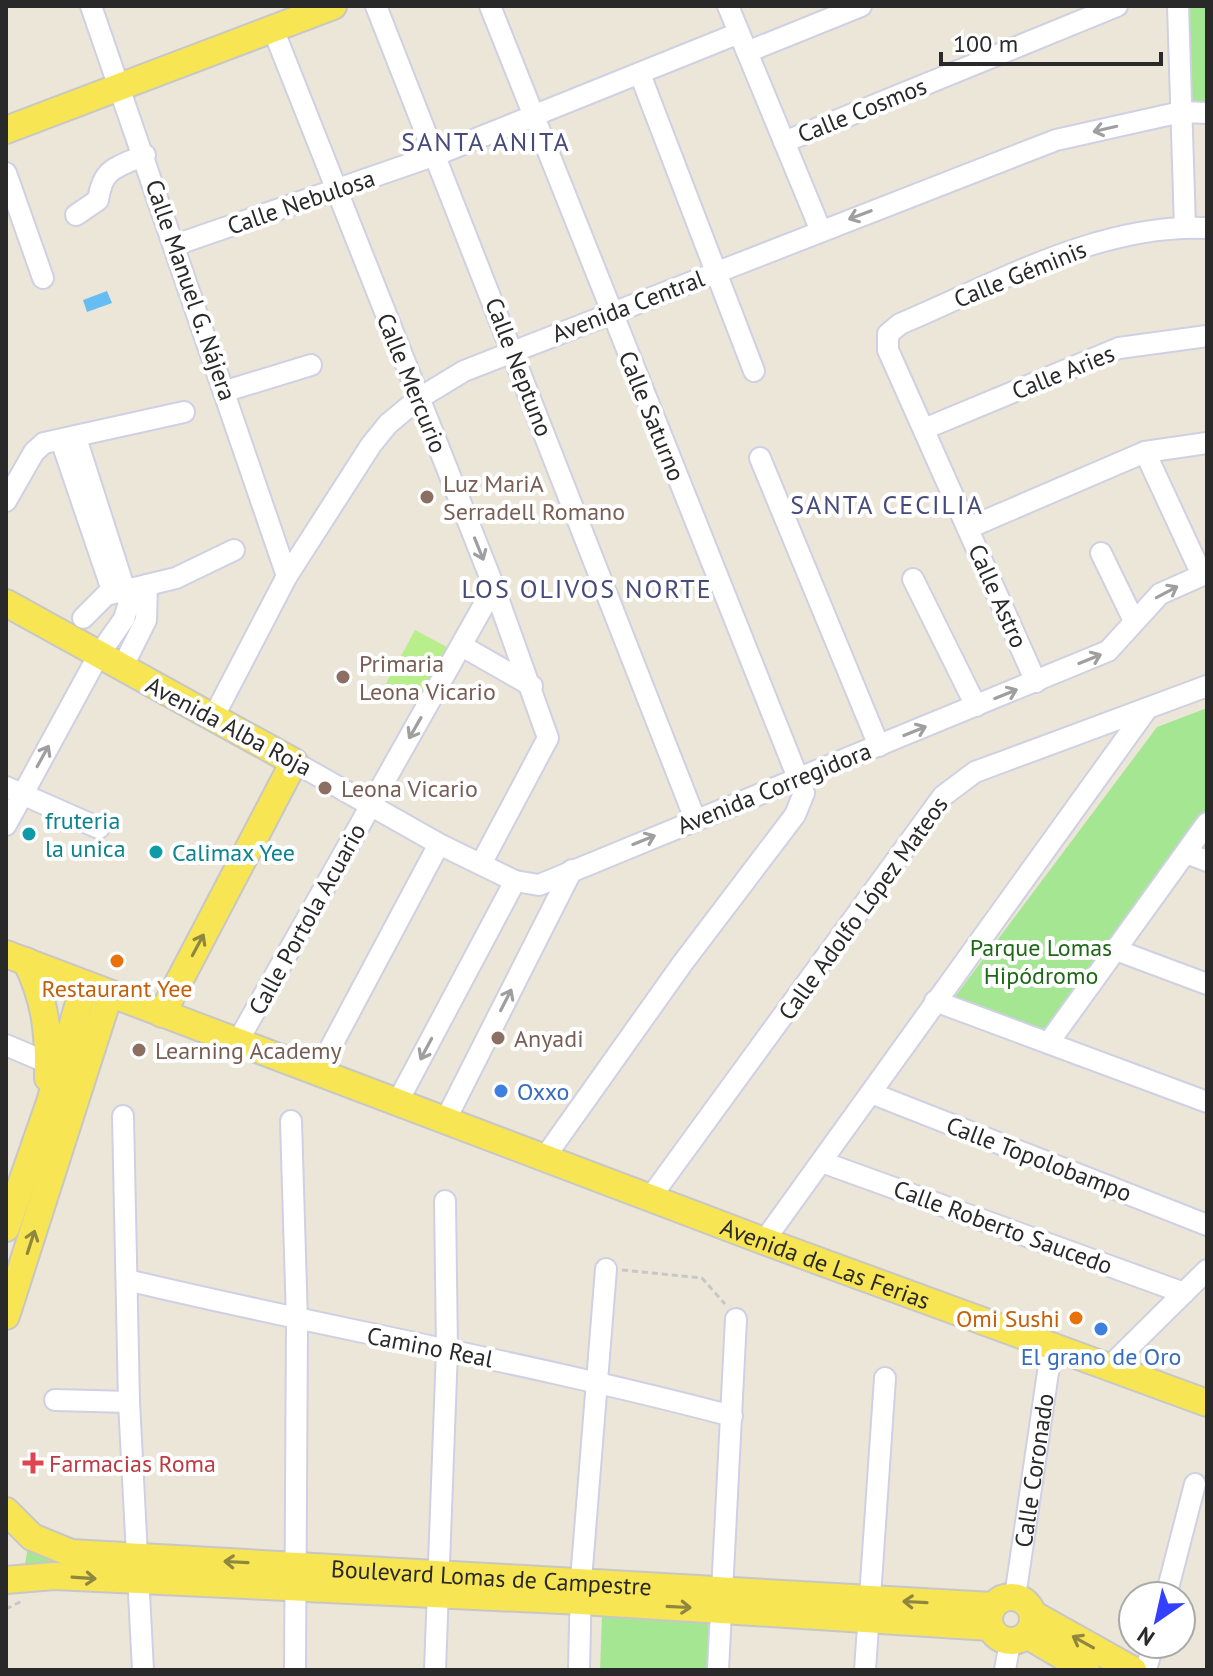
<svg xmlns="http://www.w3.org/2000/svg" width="1213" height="1676" viewBox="0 0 1213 1676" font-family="'PT Sans',sans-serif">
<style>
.green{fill:#a5e692}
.pitch{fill:#b9ee8d}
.water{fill:#66bdf4}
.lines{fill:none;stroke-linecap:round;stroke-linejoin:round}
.minor-casing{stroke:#cfd0e3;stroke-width:24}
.major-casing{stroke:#c7c7c7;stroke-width:30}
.path{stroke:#c7c7c7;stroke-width:3;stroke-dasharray:6 4;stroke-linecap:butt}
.minor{stroke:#fff;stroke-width:20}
.major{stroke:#f7e553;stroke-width:26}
.oneway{stroke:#9f9f9f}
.oneway2{stroke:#90873e}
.education-dot{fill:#8d6e63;stroke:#fff;stroke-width:3}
.culture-dot{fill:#0f9aa8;stroke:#fff;stroke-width:3}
.food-dot{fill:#e8710a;stroke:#fff;stroke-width:3}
.shop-dot{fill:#3f7fe0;stroke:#fff;stroke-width:3}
.health-dot{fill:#e0444e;stroke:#fff;stroke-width:3}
.labels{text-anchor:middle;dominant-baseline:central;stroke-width:8;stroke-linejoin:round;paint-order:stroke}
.street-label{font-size:24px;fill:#292929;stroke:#fff}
.education-label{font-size:24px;fill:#785e54;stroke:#fff;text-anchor:start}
.culture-label{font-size:24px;fill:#0d838f;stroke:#fff;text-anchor:start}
.park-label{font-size:24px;fill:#1d6816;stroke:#fff}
.food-label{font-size:24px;fill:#c56008;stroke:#fff}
.shop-label{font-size:24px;fill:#366cbe;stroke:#fff;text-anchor:start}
.health-label{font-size:24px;fill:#be3a42;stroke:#fff;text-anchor:start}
.neighbourhood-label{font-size:26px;letter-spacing:2px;fill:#474a7b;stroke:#fff}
</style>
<rect width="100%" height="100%" fill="#ece6d9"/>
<path class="green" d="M1184,6H1207V105L1188,104Z
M1207,708V809L1048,1033L954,998L1157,727Z
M28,1547L42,1556L73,1565L36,1564L24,1569Z
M602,1616L712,1620L710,1670H600Z"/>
<path class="pitch" d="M415,630L449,648L419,706L384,687Z"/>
<path class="water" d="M107,291L112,303L87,312L83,300Z"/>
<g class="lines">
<g class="minor-casing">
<g id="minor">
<path d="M91,6L287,576"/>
<path d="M376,6L695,819"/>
<path d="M490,6L804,793L795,815L682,964L545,1157"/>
<path d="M728,6L821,231"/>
<path d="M1178,6L1185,227"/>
<path d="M273,29L494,587L548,738L481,864"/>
<path d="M747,52L861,6"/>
<path d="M640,74L754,371"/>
<path d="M784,142L1117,6"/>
<path d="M6,173L43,278"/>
<path d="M76,215L98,200C103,167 116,168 145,155"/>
<path d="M175,245L436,155L739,33"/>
<path d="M226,391L311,365"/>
<path d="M924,429L1119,348L1207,336"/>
<path d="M61,440L113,593"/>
<path d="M1145,452L1202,575"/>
<path d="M760,458L879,746"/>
<path d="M6,501L34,452L44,443L184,412"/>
<path d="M968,528L1145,452L1207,443"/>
<path d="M1101,553L1134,621"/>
<path d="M913,579L976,706"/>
<path d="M83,618L106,595L176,578L234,550"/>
<path d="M462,646L532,686"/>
<path d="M122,668L146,620L147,585"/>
<path d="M1036,682L888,350V334L900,324C997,283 1100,223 1207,228"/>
<path d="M213,718L287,576L371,445L388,424L418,399L464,371L1056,140L1181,112L1207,113"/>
<path d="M294,762L439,844L515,881L539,885L1108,651L1160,594L1207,573"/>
<path d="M6,787L99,828"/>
<path d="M6,825L98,656L124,619L129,603L76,438"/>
<path d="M1186,853L1207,861"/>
<path d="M1116,950L1207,984"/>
<path d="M935,1001L1207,1102"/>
<path d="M238,1041L494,587"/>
<path d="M1049,1042L1207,823"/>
<path d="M6,1045L48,1063"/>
<path d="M317,1073L439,844"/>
<path d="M871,1093L1207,1225"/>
<path d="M397,1103L515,881"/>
<path d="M123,1116L129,1402L143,1670"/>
<path d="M446,1119L572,870"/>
<path d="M291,1121L297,1321L295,1670"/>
<path d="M822,1162L1184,1293"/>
<path d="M650,1198L943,796L975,772L1207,686"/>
<path d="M764,1241L1147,709"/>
<path d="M127,1280C328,1328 532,1363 732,1416"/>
<path d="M1110,1366L1207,1270"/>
<path d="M55,1400L129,1402"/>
<path d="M1166,1596L1195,1484"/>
<path id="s1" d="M1015,1597L1052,1345"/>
<path d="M435,1670L447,1350L445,1201"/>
<path d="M579,1670L581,1580L606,1269"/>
<path d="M718,1670L736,1319"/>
<path d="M865,1670L885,1378"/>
<path d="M1005,1670L1010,1642"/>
<path d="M1146,1670L1153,1644"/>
</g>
</g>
<g class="major-casing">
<g id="major">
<path d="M6,130L333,6"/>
<path d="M6,603L294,762L162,1014"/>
<path id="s2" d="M6,954L764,1241L1207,1403"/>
<path d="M26,961C46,1001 49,1034 48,1078"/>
<path d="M6,1228L50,1102L84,986"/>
<path d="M6,1316L109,995"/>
<path id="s3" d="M6,1511L32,1537L71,1553L993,1606"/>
<path d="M6,1580L54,1576L581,1601L990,1627"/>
<circle cx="1011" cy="1619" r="22"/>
<path d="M1033,1614L1133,1670"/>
<path d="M1027,1635L1086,1670"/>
</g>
</g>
<path class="path" d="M622,1270L702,1278L725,1304
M6,1609L24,1600"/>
<use href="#minor" class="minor"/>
<use href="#major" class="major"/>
</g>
<defs><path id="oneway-shaft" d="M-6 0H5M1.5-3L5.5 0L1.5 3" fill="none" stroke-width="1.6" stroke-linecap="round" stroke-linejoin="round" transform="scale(2)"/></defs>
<g class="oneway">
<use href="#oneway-shaft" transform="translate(1105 129) rotate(167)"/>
<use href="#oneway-shaft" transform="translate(860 215) rotate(159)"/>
<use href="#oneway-shaft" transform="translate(479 549) rotate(68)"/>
<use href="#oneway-shaft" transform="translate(1167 592) rotate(-28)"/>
<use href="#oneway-shaft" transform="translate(1090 659) rotate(-22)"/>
<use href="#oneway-shaft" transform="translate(1006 694) rotate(-22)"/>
<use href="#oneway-shaft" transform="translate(415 728) rotate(120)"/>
<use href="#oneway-shaft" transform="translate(915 731) rotate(-22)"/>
<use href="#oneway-shaft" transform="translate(43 756) rotate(-61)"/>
<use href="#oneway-shaft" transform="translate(644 840) rotate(-22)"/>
<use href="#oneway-shaft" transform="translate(506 1000) rotate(-63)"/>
<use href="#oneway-shaft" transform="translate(426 1049) rotate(118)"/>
</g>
<g class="oneway2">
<use href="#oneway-shaft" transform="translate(198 945) rotate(-62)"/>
<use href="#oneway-shaft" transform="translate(31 1242) rotate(-72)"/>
<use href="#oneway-shaft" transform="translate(236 1562) rotate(-177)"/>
<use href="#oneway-shaft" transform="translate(84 1578) rotate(4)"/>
<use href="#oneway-shaft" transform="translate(915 1602) rotate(-177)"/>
<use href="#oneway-shaft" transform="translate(679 1607) rotate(3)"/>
<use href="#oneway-shaft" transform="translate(1083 1642) rotate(-151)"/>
</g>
<g class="education-dot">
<circle cx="427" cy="497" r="8"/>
<circle cx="343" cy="677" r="8"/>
<circle cx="325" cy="788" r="8"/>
<circle cx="498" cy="1038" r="8"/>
<circle cx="139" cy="1050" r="8"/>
</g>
<g class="culture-dot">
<circle cx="29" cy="834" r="8"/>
<circle cx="156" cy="852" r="8"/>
</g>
<g class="food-dot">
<circle cx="117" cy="961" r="8"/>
<circle cx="1076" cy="1318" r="8"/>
</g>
<g class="shop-dot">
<circle cx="501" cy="1091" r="8"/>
<circle cx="1101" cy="1329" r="8"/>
</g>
<path class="health-dot" d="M29 1451h8v8h8v8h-8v8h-8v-8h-8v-8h8z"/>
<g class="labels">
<g class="street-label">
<text transform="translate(862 110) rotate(-22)">Calle Cosmos</text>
<text transform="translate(301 202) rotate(-19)">Calle Nebulosa</text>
<text transform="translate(1020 274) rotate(-22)">Calle Géminis</text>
<text transform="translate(191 290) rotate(71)">Calle Manuel G. Nájera</text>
<text transform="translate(628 306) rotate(-21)">Avenida Central</text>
<text transform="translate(519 367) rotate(69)">Calle Neptuno</text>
<text transform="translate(1063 372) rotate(-22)">Calle Aries</text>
<text transform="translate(412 383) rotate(68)">Calle Mercurio</text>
<text transform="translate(652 416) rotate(68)">Calle Saturno</text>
<text transform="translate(998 596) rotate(66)">Calle Astro</text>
<text transform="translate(229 726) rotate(28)">Avenida Alba Roja</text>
<text transform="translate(774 788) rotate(-22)">Avenida Corregidora</text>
<text transform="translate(863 908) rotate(-54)">Calle Adolfo López Mateos</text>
<text transform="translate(307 919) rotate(-61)">Calle Portola Acuario</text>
<text transform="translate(1039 1159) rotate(21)">Calle Topolobampo</text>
<text transform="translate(1003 1227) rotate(20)">Calle Roberto Saucedo</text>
<text stroke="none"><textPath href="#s2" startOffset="876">Avenida de Las Ferias</textPath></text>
<text transform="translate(430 1347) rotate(11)">Camino Real</text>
<text stroke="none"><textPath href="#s1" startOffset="128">Calle Coronado</textPath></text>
<text stroke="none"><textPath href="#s3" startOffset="500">Boulevard Lomas de Campestre</textPath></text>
</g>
<g class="education-label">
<text x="443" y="483">Luz MariA<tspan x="443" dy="28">Serradell Romano</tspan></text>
<text x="359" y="663">Primaria<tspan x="359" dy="28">Leona Vicario</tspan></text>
<text x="341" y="788">Leona Vicario</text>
<text x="514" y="1038">Anyadi</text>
<text x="155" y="1050">Learning Academy</text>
</g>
<g class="culture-label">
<text x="45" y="820">fruteria<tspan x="45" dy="28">la unica</tspan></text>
<text x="172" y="852">Calimax Yee</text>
</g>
<g class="park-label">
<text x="1041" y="947">Parque Lomas<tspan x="1041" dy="28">Hipódromo</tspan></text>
</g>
<g class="food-label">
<text x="117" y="988">Restaurant Yee</text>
<text x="1060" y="1318" text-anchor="end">Omi Sushi</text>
</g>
<g class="shop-label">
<text x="517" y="1091">Oxxo</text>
<text x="1101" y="1356" text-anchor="middle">El grano de Oro</text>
</g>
<g class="health-label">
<text x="49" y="1463">Farmacias Roma</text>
</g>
<g class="neighbourhood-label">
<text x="486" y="141">SANTA ANITA</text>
<text x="887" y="504">SANTA CECILIA</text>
<text x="587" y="588">LOS OLIVOS NORTE</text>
</g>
</g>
<rect width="1213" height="1676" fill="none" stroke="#292929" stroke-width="16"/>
<g transform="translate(1157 1620) rotate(214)"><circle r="38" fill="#ffffff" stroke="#a9a9a9" stroke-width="2"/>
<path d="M0-6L14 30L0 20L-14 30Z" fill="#3341ff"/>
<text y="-12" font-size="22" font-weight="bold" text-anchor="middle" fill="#292929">N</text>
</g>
<path d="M941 52v12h220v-12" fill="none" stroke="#292929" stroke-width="4"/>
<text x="953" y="52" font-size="24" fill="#292929" stroke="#ffffff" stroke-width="6" paint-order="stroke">100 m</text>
</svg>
